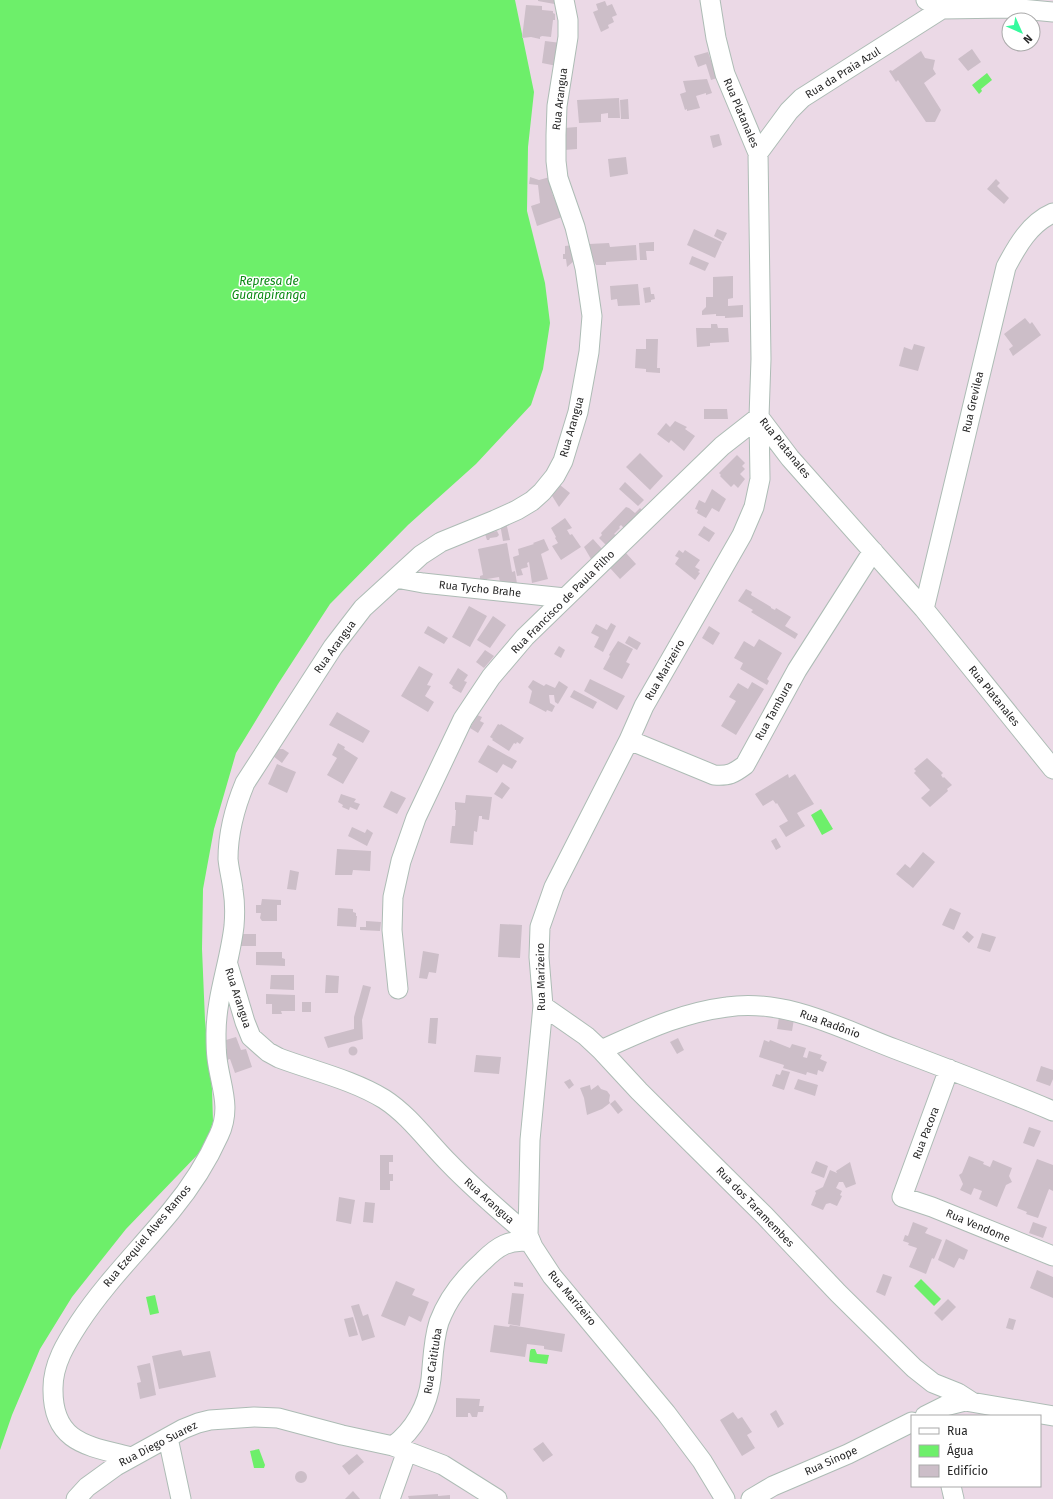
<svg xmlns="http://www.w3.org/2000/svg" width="1053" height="1499" viewBox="0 0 1053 1499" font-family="'Fira Sans',sans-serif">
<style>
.water{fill:#6def6a}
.building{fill:#ccbec8}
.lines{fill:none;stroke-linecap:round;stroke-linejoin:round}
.minor-casing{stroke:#adbcb5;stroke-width:21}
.minor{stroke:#fff;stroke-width:19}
.labels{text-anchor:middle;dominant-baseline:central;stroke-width:3;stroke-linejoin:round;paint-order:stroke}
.street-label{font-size:11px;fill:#282828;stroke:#fff}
.water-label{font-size:12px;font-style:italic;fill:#0c8a14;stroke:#fff}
</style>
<rect width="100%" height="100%" fill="#ebd9e6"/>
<path class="water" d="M0,0H515L534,92L528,147L527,211L545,283L550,323L543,369L531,405L476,464L408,525L330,604L278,684L236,753L214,829L203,889L202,949L205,1020L212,1089L213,1122L204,1148L126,1229L72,1297L40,1349L12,1415L0,1450Z
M987,73L992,80L981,89L982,91L979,94L972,85Z
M821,809L833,829L822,835L811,815Z
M921,1279L941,1299L934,1306L914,1286Z
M155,1295L159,1313L150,1315L146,1297Z
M531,1349H535L537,1354L549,1355L547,1364L530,1362L529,1361L530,1351Z
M259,1449L265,1465L264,1468H254L250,1451Z"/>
<path class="building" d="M538,0H559L560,5L538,1Z
M605,1L607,6L612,4L617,15L612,17L614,22L608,25L609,28L601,32L593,12L598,10L596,4Z
M526,5L542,6V10L553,11V13L555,14V20H553L551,37L542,36L540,37V39L531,37L522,38Z
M545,41L561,43L557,66L542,63Z
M972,49L981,62L968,71L958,59Z
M921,51L925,58L935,60L933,69L936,74L924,83L941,110L935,122H926L898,80L896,82L889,71L891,70L892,71Z
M708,52L717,78L711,80L706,64L698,67L694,56Z
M707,79L712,93L706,95V93L696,96L700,108L687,111V109L685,110L680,94L686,92L683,81Z
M619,98L620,118H608V113L601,114V122L579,123L577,100Z
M628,99L629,119H621L620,100Z
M577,127V149L564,150V128Z
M719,134L722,145L713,148L710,136Z
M626,157L628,174L610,177L608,159Z
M530,177L539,180L550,177L552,193L562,217L537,226L531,206L540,203L538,185L529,184Z
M996,179L1000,183L997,186L1009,198L1004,204L987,189Z
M694,229L722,242L715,258L687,245Z
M717,229L727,233L723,241L714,236Z
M654,242V251H646L647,260H640L639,243Z
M609,243L610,247L636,245L637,260L606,262V265H596L590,254L589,244Z
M573,245L574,261L567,267L566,259H563V254H565V246Z
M692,256L709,263L705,271L689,264Z
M733,276V298L728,299V306L743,305V317L725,318V316H716V314L702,315V311L706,307V297H713V277Z
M638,284L640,305L618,306L617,299L611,300L610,286Z
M650,287L651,294H654L655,299L651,300V302L645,303L643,288Z
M1025,318L1030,324L1032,322L1041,335L1013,356L1009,349L1013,346L1004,334Z
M711,324H717L718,328H728L729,342L710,343V346L697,347L696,328H711Z
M646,339H658L657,368H660V373L646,372V369L635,368L636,349H646Z
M914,344L925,347L918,371L899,366L904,347L912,350Z
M704,409H727L728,419H704Z
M675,421L687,427L685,429L695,436L684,451L671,440L669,443L657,434L666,423L670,427Z
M640,453L663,476L650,490L626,467Z
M737,455L745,463L742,466L745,469L740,474L745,479L738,488L734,484L731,487L720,476L721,475L719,473Z
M555,481L570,493L559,507L549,491Z
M625,482L644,500L638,506L619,489Z
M712,489L726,499L719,512L712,508L706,518L697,513L698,510L695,509L699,500L705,503Z
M626,507L629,508L635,513L640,508L642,510L624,528L621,525L619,527L620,528L614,534L616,535L606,545L599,538L602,535L601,533Z
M565,518L572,528L567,530L570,535L572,534L581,547L561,560L552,546L558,543L555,538L556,537L551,528Z
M506,522L510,540L503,541L500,524Z
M704,526L715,533L709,542L698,535Z
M497,531L499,535L497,537L490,538L489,540H487L485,534L488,533Z
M544,539L549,550L541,554L548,579L532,583L529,562L527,563L528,567L521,569L523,575L517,576L513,557L519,555L518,549L534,544L533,543Z
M593,539L602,549L591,559L584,547Z
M507,543L512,572L515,571L517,584L500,583L499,577L487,579V581H480V576L483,575L478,549Z
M679,550L683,553L685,550L700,560L695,567L700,570L698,572L700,573L695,580L675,564L679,558L675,556Z
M626,553L636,564L620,579L610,568Z
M746,589L752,592L751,595L771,607V608L775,610L776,608L791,617L785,626L798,634L795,639L751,612L753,610L738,601Z
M469,606L487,616L470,647L452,637Z
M493,616L506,625L490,648L477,640Z
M611,623L616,626L603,652L594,647L599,637L591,633L596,624L607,630Z
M428,626L448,638L444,644L424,633Z
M709,626L720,633L713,645L702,638Z
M629,636L641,643L637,650L625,643Z
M759,639L782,653L767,679L769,681L767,685L740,669L743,663L734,658L744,641L754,647Z
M618,641L633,649L626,662L630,664L622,679L603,669L610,656L609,655Z
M559,646L565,650L561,658L554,654Z
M485,650L494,656L484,668L476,662Z
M419,666L433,674L427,685L431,686L425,696L434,702L428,712L401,696Z
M458,668L468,675L464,681L467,682L461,693L452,688L453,686L449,683Z
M590,679L625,696L617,710L584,691Z
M533,680L544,686L546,684L555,688L559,681L568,687L558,704L555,702L554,695H549L550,703L555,706L552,712L547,710L546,712L529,703L532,691L528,687Z
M752,682L764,689L736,735L721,726L736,701L729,697L738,683L748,689Z
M574,690L597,702L593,709L570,697Z
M337,712L370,731L363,743L329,725Z
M477,715L482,717L480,721L484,723L478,733L470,728Z
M498,724L500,725L501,724L524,738L520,744L517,742L516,744L514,743L509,751L492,740L493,739L490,737Z
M338,743L345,747L344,749L358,758L343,784L327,775L337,758L332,755Z
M488,745L517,761L512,769L503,764L497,773L478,762Z
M278,749H283L289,753L282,763L273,756Z
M927,758L943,773L941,775L943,778L944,777L952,785L947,789L948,791L930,807L921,798L930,790L914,773L916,771L914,769Z
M277,764L296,772L287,793L268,784Z
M788,774L789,778L795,774L814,804L797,813L805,826L786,837L779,826L788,821L777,803L776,804L773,800L763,806L755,794Z
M502,782L510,788L502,799L494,794Z
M391,791L406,798L397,814L383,807Z
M341,794L356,799L354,802L360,804L357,810L350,807L349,810L342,807L343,805L338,802Z
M466,795L492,797L489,820L482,819V816H479L477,832L474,831L473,845L450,843L452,826H455L456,810H455V802L465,803Z
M352,827L365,833L367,829L373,833L367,846L348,836Z
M776,838L781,847L776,850L771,841Z
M337,849L371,851L370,871L353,870L352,875H335Z
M923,852L935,862L913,888L896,874L905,864L910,868Z
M290,870L299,872L296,890L287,889Z
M262,899L281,900V905H277V921H262L260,918L261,913H256V905H261Z
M338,908L353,909V912L356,913V916H357L356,927L337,926Z
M950,908L961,913L954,930L942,925Z
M366,921L381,922L380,931L360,930V927H366Z
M500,924L522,925L520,958L498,957Z
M967,931L974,937L969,943L962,937Z
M982,933L996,937L990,952L977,948Z
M241,934H256V946H241Z
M423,951L439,954L436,973L429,972L427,979L419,978Z
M256,952H282V958L285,959V966L256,965Z
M271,975H294V990L270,989Z
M326,975L339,976L338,993H325Z
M363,985L371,987L362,1020L363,1039L328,1048L324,1037L354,1029V1017Z
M266,994L295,995V1011H281L282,1014H272V1004H266Z
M302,1002H311V1012H302Z
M779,1017L794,1019L792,1031L777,1029Z
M430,1018H438L436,1044L428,1043Z
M236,1037L241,1050L246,1049L252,1067L235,1073L230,1059L227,1060L224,1050L227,1049L226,1040Z
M678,1038L684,1050L677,1054L670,1042Z
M764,1040L769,1042L770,1040L790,1048L792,1044L806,1048L803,1057L807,1058L809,1051L822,1055L820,1059L827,1062L823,1072L818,1070L817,1075L807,1072L806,1075L783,1068L784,1065L759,1057Z
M348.5 1051a4.5 4.5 0 1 1 9 0a4.5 4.5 0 1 1-9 0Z
M476,1055L501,1057L499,1074L474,1072Z
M1041,1066L1053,1070V1079L1050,1086L1036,1081Z
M782,1070L790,1072L784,1090L772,1086L776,1074L780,1075Z
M570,1079L574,1085L569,1089L564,1082Z
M798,1079L818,1085L815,1096L794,1089Z
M590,1085L591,1090L598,1085L601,1089L607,1091L610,1095L609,1101L610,1103L602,1109L587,1115L584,1098L580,1088Z
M615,1100L623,1110L618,1114L610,1104Z
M1029,1127L1041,1131L1034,1147L1023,1143Z
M380,1155H393V1162H389V1174H393V1181H390V1190H380Z
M969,1156L984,1162L983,1164L990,1167L993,1160L1012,1168L1009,1176L1012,1182L1006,1185L997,1207L979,1199L982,1191L974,1188L971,1195L960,1190L963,1184L959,1175L962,1173Z
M1037,1159L1053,1165V1191L1049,1189L1038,1218L1026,1214L1027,1212L1017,1208Z
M816,1161L828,1166L824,1178L811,1173Z
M850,1162L856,1184L846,1188L843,1182H839L836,1188L842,1191L840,1195L842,1196L837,1206L830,1203L826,1204L823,1210L811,1205L816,1193L815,1191L823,1187L830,1170L837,1173L836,1171Z
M339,1197L355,1200L351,1224L336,1221Z
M365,1202L375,1203L373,1223L363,1222Z
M913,1222L928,1228L925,1233L942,1240L934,1259L932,1258L926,1274L909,1267L917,1248L908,1245L909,1243L903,1241L905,1235L908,1236Z
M1033,1222L1047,1227L1043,1238L1029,1233Z
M946,1239L968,1250L964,1260L959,1258L954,1268L938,1260Z
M1037,1270L1053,1277V1298L1030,1288Z
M883,1274L892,1277L885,1296L876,1292Z
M396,1281L415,1289L412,1295L429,1302L421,1322L409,1316L405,1326L381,1316Z
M514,1282L523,1283V1287L514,1286Z
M512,1293L524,1294L520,1326L508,1324Z
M948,1299L956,1307L942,1321L934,1313Z
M359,1304L363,1316L368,1314L375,1337L362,1341L351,1306Z
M353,1317L358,1335L349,1337L344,1319Z
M1009,1318L1016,1320L1013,1330L1006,1328Z
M494,1325L509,1327L510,1325L565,1334L562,1352L544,1349V1346L527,1344L525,1357L490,1352Z
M181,1350L183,1356L210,1351L216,1377L159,1389L152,1356Z
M150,1363L156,1395L140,1399L137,1383L141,1382L137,1366Z
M456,1398L480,1399L479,1406H484L483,1412H478L477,1417H472L470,1413H468V1417H456Z
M776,1410L784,1424L778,1428L770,1414Z
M733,1412L738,1419L742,1417L752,1432L747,1435L755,1448L742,1456L720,1420Z
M543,1442L553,1455L543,1462L533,1449Z
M357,1454L364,1462L349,1475L342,1466Z
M295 1477a6 6 0 1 1 12 0a6 6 0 1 1-12 0Z
M353,1491L360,1499H345Z
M438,1494V1496L450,1495V1499H409L408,1496Z"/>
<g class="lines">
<g class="minor-casing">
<path id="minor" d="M710,0L716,38L725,74L758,153L761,359L759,417L760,479L754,507L742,535L644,706L629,740L554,887L540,927L539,957L543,1006L530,1140L528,1235L533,1247L552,1276L666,1413L702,1461L725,1499
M926,0L942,9L1010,8L1053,12
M758,153L789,111L802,98L942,9
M759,417L790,458L924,609L1053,769
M396,578L423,583L565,598
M924,609L1006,267C1017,246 1030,223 1053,213
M629,740L714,775C729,776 733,774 745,765L797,670L873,551
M228,965L245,1022L251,1037L268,1052L279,1058C314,1071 353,1080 384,1099C409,1115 428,1142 449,1163C474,1189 501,1212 528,1235
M398,989L392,930L393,897L401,861L416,818L463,719L491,677L525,637L722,446L759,417
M543,1006L586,1036L601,1050L639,1091L765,1216L838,1293L914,1368L933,1383L958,1393L972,1402
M601,1050C644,1031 680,1013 727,1007C786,998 842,1029 895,1049C948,1069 1001,1089 1053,1111
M949,1069L902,1197L932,1207L1053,1256
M925,1416L945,1406L965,1401L1053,1416
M168,1438L181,1499
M393,1446C414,1430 428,1406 431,1379C433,1360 433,1341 439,1322C448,1298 464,1278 483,1261C498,1246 509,1239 531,1242
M131,1457C88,1446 52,1443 53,1388C53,1364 66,1343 79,1323C106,1282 140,1249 171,1211C190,1188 207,1162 219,1135C232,1107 220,1085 217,1058C216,1050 216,1042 216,1034C216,997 230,962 234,926C235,914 235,902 233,890C232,880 229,870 228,859C228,833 235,807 245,783L333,647L363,608L421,555L441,542L495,520L517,510L532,501L542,492L555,476L563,461L578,412L589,352L592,316L585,268L575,227L558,178L556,161V135L557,106L568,37V20L564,0
M951,1486L954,1499
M76,1499L87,1487L116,1466L183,1429L198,1423L210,1420L254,1417L278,1418L342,1435L393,1446L443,1465L497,1499
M390,1499L407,1451
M751,1499L773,1486L848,1454L912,1422"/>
</g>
<use href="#minor" class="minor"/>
</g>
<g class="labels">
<g class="street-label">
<text transform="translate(843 73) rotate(-32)">Rua da Praia Azul</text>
<text transform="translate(560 99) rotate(-83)">Rua Arangua</text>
<text transform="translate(741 113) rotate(67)">Rua Platanales</text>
<text transform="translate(973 402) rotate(-77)">Rua Grevilea</text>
<text transform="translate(572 427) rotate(-74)">Rua Arangua</text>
<text transform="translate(785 448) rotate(51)">Rua Platanales</text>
<text transform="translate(480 589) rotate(6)">Rua Tycho Brahe</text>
<text transform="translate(563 602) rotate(-45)">Rua Francisco de Paula Filho</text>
<text transform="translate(335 647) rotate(-54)">Rua Arangua</text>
<text transform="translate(665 670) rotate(-60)">Rua Marizeiro</text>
<text transform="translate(994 696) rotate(51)">Rua Platanales</text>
<text transform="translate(774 711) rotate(-61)">Rua Tambura</text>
<text transform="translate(541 977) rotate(-91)">Rua Marizeiro</text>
<text transform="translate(238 998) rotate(72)">Rua Arangua</text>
<text transform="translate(830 1024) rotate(20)">Rua Radônio</text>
<text transform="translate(926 1133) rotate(-69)">Rua Pacora</text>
<text transform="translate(489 1201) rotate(42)">Rua Arangua</text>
<text transform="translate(755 1207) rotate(46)">Rua dos Taramembes</text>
<text transform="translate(978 1226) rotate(23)">Rua Vendome</text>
<text transform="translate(147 1236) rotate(-50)">Rua Ezequiel Alves Ramos</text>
<text transform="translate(572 1298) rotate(50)">Rua Marizeiro</text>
<text transform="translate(433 1361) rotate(-81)">Rua Caitituba</text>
<text transform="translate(158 1444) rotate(-27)">Rua Diego Suarez</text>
<text transform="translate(831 1461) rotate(-24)">Rua Sinope</text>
</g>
<g class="water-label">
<text x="269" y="281">Represa de<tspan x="269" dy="14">Guarapiranga</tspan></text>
</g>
</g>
<rect x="911" y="1415" width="130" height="72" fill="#ffffff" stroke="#a9a9a9"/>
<rect x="919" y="1428" width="20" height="6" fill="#ffffff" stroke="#a9a9a9"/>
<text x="947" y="1435" font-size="12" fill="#282828">Rua</text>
<rect x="919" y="1445" width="20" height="12" fill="#6def6a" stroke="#a9a9a9"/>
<text x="947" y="1455" font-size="12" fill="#282828">Água</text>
<rect x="919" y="1465" width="20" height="12" fill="#ccbec8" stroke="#a9a9a9"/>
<text x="947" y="1475" font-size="12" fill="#282828">Edifício</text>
<g transform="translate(1021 32) rotate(135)"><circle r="19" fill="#ffffff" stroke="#a9a9a9"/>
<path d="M0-3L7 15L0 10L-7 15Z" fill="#36fa9e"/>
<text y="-6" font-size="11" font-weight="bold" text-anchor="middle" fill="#282828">N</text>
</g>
</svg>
